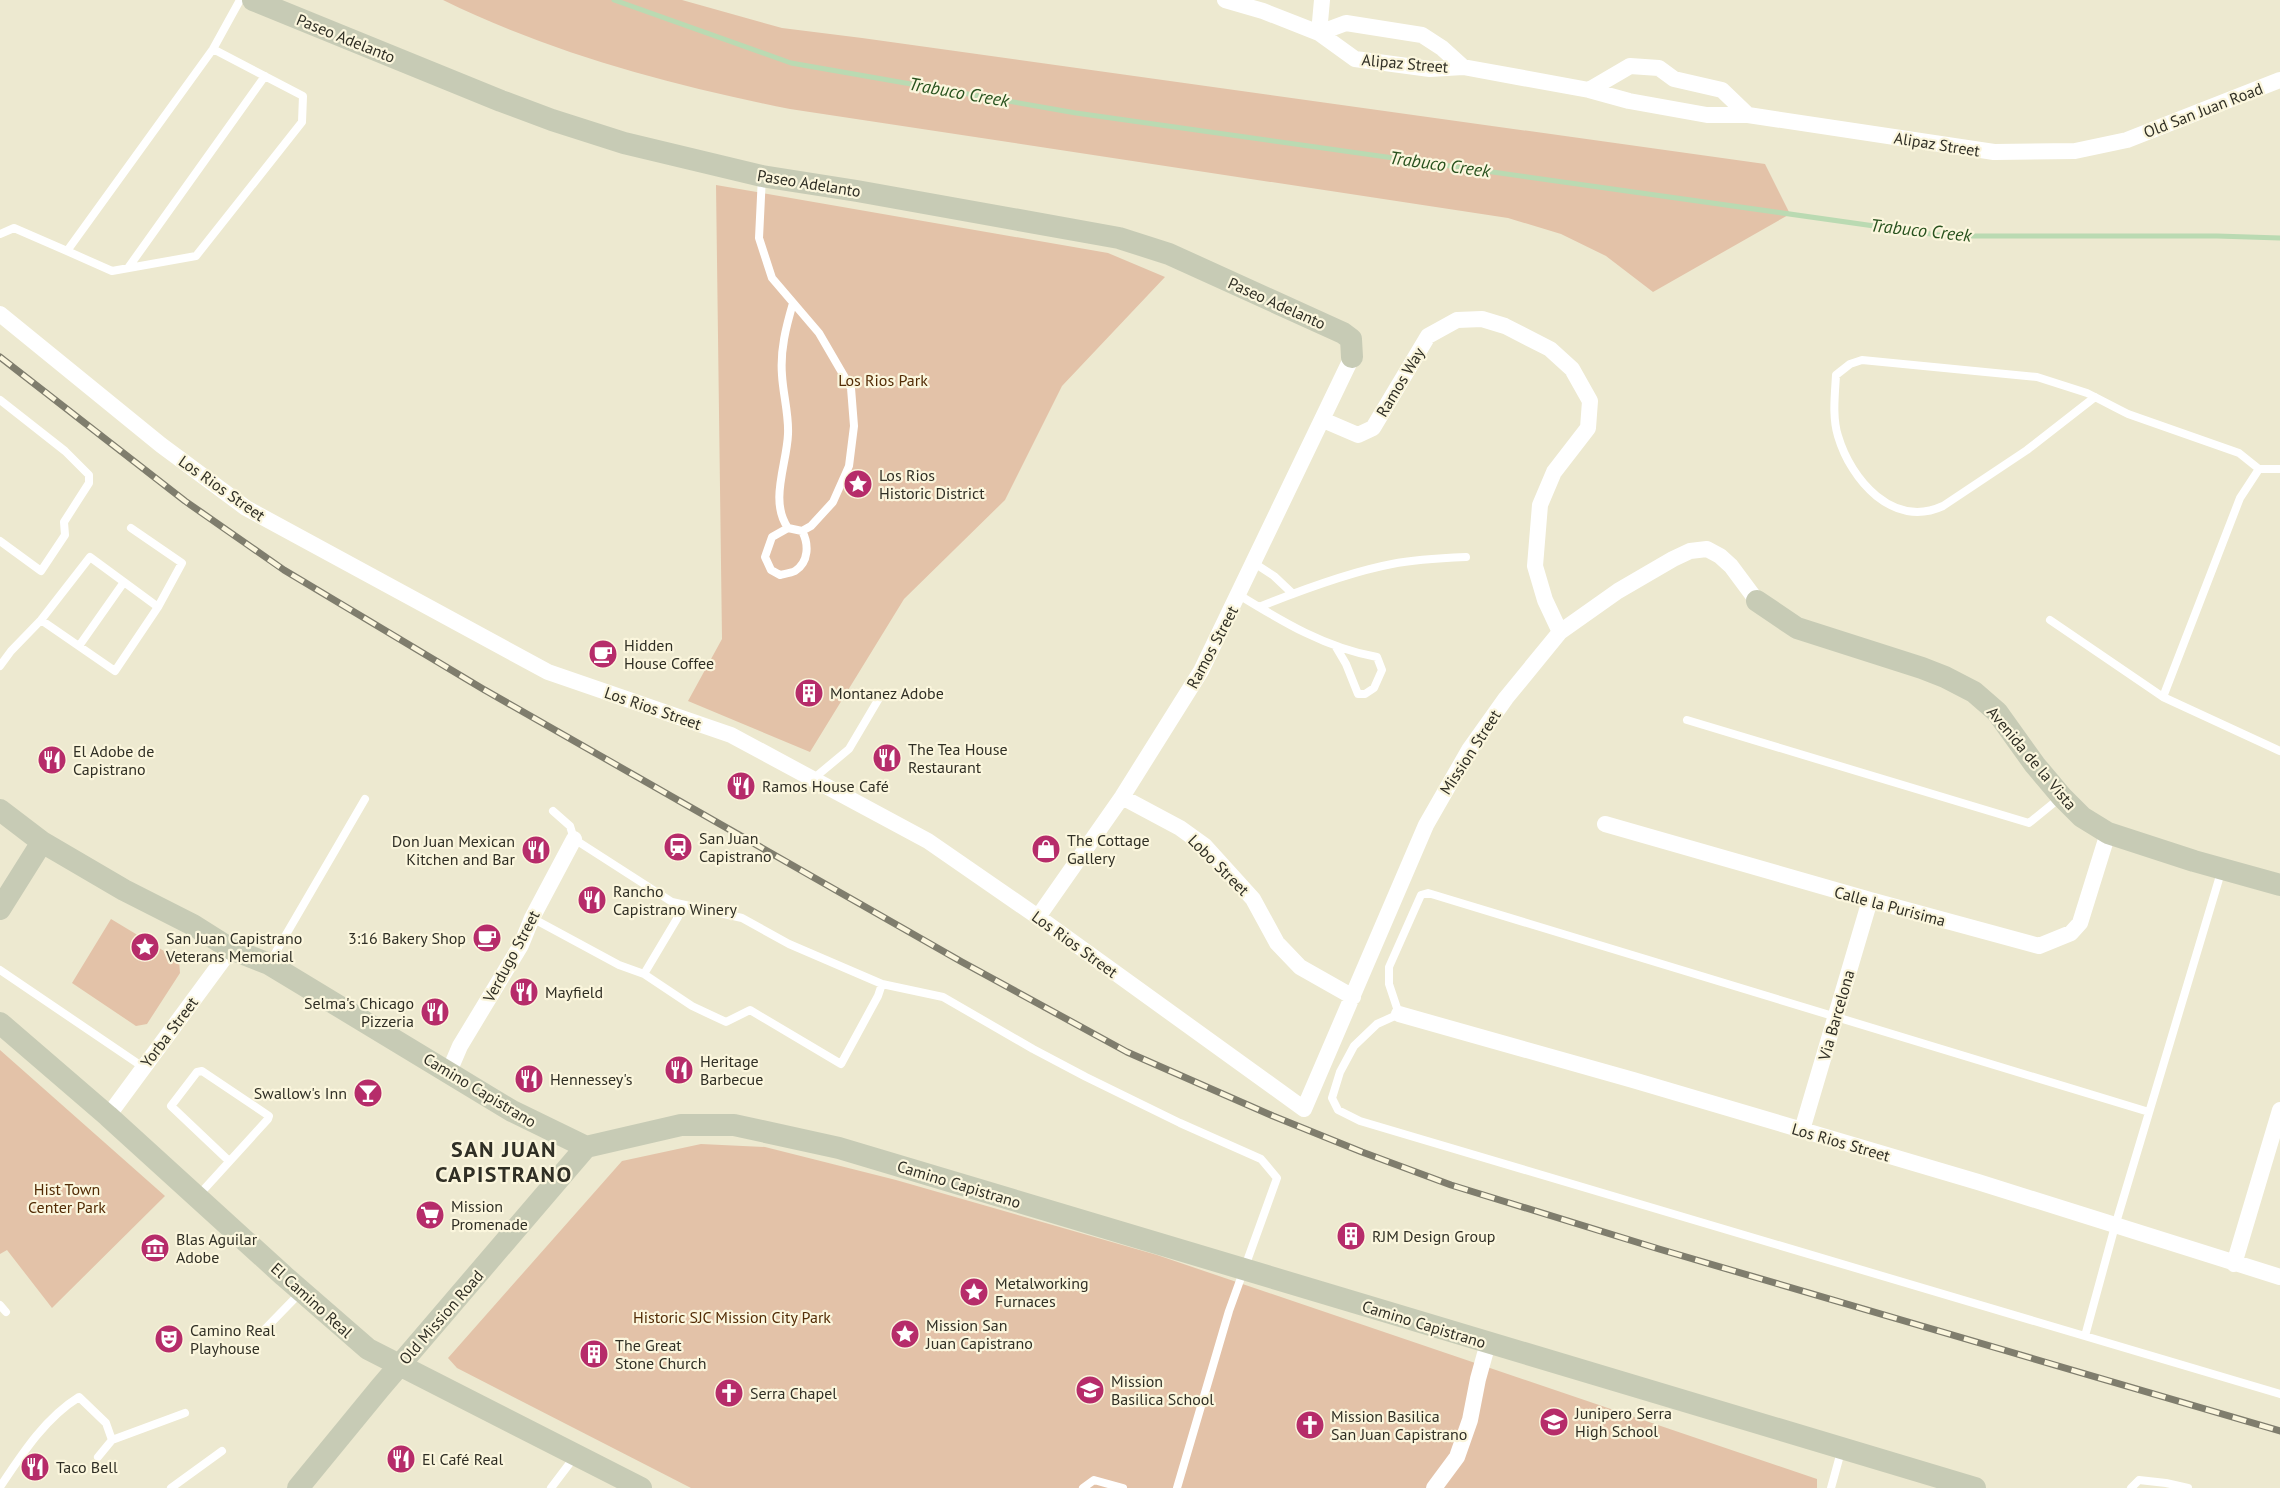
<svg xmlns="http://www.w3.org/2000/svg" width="2280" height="1488" viewBox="0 0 2280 1488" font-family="'PT Sans',sans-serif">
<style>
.green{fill:#e3c2a8}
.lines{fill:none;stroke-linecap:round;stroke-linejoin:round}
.stream{stroke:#badab2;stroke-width:5}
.lane{stroke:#fff;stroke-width:8}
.street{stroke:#fff;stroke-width:16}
.secondary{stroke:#c7cbb5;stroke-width:22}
.rail-casing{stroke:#7f7d6d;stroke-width:7}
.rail{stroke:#fbf6dd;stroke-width:4.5;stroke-dasharray:14;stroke-linecap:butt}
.labels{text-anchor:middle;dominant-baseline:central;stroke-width:4.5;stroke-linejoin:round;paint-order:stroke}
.street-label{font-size:16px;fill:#302f25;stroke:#fbf6dd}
.park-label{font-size:16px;fill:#522b05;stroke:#fbf6dd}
.poi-label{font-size:16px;fill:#302f25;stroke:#fbf6dd;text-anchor:start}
.water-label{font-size:18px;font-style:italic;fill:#28521e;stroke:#fbf6dd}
.district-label{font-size:22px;font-weight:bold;letter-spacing:1.5px;fill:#302f25;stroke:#fbf6dd}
</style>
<rect width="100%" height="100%" fill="#ede9d0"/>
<path class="green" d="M443,0H682L782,28L862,38L1765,164L1790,214L1653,292L1606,256L1561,234L1508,218L790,109C671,85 553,54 443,0Z
M716,185L1108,253L1165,277L1062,386L1005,500L904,599L810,752L688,701L722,639Z
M111,919L179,960L180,973L147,1024L136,1026L72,983Z
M0,1050L165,1196L52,1308L7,1250L0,1254Z
M701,1144L765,1147L896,1180L1157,1255L1817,1479V1488H691L457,1368L448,1358L622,1161Z"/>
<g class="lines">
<path class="stream" d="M614,0L791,63L1076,113L1945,236H2217L2280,238"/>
<path class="lane" d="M213,49L303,96L302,122L196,256L112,271L67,251L213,49L240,0
M762,176L759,238L772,278L819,333L851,388L854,426L849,466L833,502L811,526L802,531L788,528C769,501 787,464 788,434C789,415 783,394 782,375C780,350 786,327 793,303
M0,234L14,228L67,251
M128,268L265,76
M2095,397L2027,450L1943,506C1893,529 1851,480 1838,436C1832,417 1835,394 1836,375L1850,364L1862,360L2037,377L2087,393C2101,400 2114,407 2128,414L2239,453L2259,469
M0,400L65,451L89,475V483L64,522L65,535L41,571L0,541
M788,528L772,537L765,557L771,570L780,575C784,574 791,573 795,571C809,562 809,544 802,531
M1254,563L1274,576L1293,594
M1239,595C1283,622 1326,648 1377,657L1382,670L1374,688L1365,694H1358L1346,664L1336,647
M1259,607C1299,591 1349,572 1392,564C1416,559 1441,558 1466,557
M41,620L115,671L158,607L182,563L131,528
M2050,620L2163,697L2280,751
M79,646L124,582
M0,666L11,651L41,620L90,557L158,607
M2163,697L2240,498L2259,469H2280
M1687,720L2029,823L2061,797
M813,779L849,749L878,700
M553,811L570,826L574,839L672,902L742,918L789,944L882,984L943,997L1033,1049L1086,1077L1180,1123L1261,1159L1277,1178L1229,1311L1177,1488
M532,918L619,965L644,974L692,1006L726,1022L750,1010L841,1064L878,996L882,984
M270,962L365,799
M0,970L143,1067
M644,974L678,917L672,902
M2149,1112L1428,893L1421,895L1389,967V984L1399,1014L1377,1024L1354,1046L1340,1072L1332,1098L1338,1110L1360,1121L2280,1394
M197,1197L268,1119L269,1116L202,1071L197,1072L171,1106L229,1161
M0,1305L6,1312
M264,1330L301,1292
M2085,1336L2115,1226L2222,869
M98,1457L112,1440L185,1413
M0,1487C22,1454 45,1418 79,1397L106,1423L112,1440
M171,1488L222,1451
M551,1488L576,1455
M1083,1488L1094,1480L1123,1488
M1831,1488L1842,1448
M2131,1488L2139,1480L2166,1483L2188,1488"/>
<path class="street" d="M1225,0L1263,11L1319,33L1355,59L1430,69L1463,67L1589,90L1629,101L1707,115H1748L1994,152L2075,151L2127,140L2280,80
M1319,33L1346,23L1422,35L1442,48L1463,67
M1319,33L1322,0
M1589,90L1630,66L1659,68L1674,79L1722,90L1748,115
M0,314L161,445L246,508L548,672L731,735L928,841L1038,917L1304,1109L1426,825L1469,750L1506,698L1560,632L1618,591L1673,559L1690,551L1707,549L1720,556L1731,566L1757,601
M1323,420L1358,435L1373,428L1428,336L1457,320L1482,319L1505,326L1550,349L1572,369L1590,401L1588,428L1554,472L1540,505L1535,566L1545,600L1560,632
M1122,797L1180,828L1205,846L1253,899L1277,943L1300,967L1353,997
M1605,824L1870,900L2039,946L2071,933L2080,923L2108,833
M1038,917L1122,797L1201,671L1352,357
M1399,1014L1633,1080L1978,1182L2280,1277
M448,1074L460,1046L521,945L532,918L574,839
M108,1116L231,949
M1802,1130L1870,900
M2234,1264L2280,1110
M1434,1488L1457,1457L1470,1420L1478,1379L1488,1343"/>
<path class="secondary" d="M253,0L501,101L552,120L624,143L762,176L857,191L1119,238L1169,254L1343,333L1351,339L1352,357
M1757,601L1797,628L1922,668L1945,677L1974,692L1997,712L2035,765L2062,797L2082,817L2108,833L2194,861L2280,885
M0,810L42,842L124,890L193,925L231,949L269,964L512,1111L586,1147L681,1125H734L839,1148L1975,1488
M0,909L42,842
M0,1023L108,1116L284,1276L368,1349L641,1488
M298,1488L380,1388L586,1147"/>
<g class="rail-casing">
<path id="rail" d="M0,357L185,501L284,570L483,689L962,962L1127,1052L1273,1116L1362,1152L1451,1185L1659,1249L2280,1431"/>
</g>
<use href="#rail" class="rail"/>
</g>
<defs>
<g id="sight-disc" transform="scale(1.5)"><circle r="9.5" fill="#b62c6a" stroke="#fbf6dd"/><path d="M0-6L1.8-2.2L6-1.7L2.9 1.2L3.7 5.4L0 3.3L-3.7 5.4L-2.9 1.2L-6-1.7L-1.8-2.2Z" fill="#fff"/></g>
<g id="cafe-disc" transform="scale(1.5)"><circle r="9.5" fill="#b62c6a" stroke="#fbf6dd"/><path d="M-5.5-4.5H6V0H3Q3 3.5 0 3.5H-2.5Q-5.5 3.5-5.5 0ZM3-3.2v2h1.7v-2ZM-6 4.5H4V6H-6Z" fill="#fff"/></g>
<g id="building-disc" transform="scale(1.5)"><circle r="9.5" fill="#b62c6a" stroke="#fbf6dd"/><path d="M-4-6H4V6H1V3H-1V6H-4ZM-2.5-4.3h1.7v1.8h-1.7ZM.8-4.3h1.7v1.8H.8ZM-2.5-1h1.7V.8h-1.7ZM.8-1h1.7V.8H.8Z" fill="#fff"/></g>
<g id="restaurant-disc" transform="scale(1.5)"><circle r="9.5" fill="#b62c6a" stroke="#fbf6dd"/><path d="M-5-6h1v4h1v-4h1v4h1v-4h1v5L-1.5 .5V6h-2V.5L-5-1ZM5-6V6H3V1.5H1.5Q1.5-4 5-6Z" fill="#fff"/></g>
<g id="station-disc" transform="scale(1.5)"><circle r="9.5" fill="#b62c6a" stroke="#fbf6dd"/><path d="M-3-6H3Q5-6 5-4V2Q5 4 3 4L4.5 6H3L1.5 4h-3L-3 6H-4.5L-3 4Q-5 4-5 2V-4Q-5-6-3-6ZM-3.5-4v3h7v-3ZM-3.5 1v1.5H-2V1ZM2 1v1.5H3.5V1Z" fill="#fff"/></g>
<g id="shop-disc" transform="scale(1.5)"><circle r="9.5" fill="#b62c6a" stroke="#fbf6dd"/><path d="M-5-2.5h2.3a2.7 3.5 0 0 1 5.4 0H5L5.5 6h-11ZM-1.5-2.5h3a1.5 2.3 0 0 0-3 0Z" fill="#fff"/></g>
<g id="bar-disc" transform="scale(1.5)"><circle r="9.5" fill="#b62c6a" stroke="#fbf6dd"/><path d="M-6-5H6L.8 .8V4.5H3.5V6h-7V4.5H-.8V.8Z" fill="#fff"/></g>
<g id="supermarket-disc" transform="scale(1.5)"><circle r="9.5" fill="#b62c6a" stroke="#fbf6dd"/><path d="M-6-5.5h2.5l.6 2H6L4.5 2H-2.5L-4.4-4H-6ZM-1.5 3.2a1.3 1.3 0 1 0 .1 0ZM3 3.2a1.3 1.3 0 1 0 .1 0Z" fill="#fff"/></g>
<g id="museum-disc" transform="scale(1.5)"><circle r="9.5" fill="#b62c6a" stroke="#fbf6dd"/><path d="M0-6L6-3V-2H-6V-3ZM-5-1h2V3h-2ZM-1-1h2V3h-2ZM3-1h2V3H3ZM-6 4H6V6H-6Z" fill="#fff"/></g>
<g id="theatre-disc" transform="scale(1.5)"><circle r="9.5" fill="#b62c6a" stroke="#fbf6dd"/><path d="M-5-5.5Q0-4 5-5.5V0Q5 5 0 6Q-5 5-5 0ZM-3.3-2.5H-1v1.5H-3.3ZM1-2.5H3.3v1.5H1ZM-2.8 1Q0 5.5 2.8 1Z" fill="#fff"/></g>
<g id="school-disc" transform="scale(1.5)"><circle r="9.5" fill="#b62c6a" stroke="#fbf6dd"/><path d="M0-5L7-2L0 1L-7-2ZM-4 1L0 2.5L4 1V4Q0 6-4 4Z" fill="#fff"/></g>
<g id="church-disc" transform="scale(1.5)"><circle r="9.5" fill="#b62c6a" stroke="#fbf6dd"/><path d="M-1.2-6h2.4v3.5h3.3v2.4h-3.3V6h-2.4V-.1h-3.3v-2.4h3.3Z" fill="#fff"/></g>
</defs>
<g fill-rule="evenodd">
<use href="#sight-disc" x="858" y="484"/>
<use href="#cafe-disc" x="603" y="654"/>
<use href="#building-disc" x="809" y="693"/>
<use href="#restaurant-disc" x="887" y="758"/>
<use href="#restaurant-disc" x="52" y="760"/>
<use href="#restaurant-disc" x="741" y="786"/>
<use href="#station-disc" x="678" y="847"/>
<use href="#shop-disc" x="1046" y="849"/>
<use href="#restaurant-disc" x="536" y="850"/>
<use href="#restaurant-disc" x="592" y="900"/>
<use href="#cafe-disc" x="487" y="938"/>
<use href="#sight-disc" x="145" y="947"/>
<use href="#restaurant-disc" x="524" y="992"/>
<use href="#restaurant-disc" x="435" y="1012"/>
<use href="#restaurant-disc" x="679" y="1070"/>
<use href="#restaurant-disc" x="529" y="1079"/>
<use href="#bar-disc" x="368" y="1093"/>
<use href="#supermarket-disc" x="430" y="1215"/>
<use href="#building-disc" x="1351" y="1236"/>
<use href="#museum-disc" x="155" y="1248"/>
<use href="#sight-disc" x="974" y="1292"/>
<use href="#sight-disc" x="905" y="1334"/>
<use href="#theatre-disc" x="169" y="1339"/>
<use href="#building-disc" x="594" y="1354"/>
<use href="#school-disc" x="1090" y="1390"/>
<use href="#church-disc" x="729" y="1393"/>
<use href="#school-disc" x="1554" y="1422"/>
<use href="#church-disc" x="1310" y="1425"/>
<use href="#restaurant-disc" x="401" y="1459"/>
<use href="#restaurant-disc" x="35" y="1467"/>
</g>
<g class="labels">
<g class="street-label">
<text transform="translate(346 38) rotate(22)">Paseo Adelanto</text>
<text transform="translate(1405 63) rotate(5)">Alipaz Street</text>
<text transform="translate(2203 110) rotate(-21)">Old San Juan Road</text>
<text transform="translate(1937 144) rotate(9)">Alipaz Street</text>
<text transform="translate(809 183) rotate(9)">Paseo Adelanto</text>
<text transform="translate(1277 303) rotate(24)">Paseo Adelanto</text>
<text transform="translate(1400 382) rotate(-59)">Ramos Way</text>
<text transform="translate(222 488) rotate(35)">Los Rios Street</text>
<text transform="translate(1212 647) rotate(-62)">Ramos Street</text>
<text transform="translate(653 708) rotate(19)">Los Rios Street</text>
<text transform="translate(1470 752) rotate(-57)">Mission Street</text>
<text transform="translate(2032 758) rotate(50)">Avenida de la Vista</text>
<text transform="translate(1219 865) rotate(45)">Lobo Street</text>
<text transform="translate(1890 906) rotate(15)">Calle la Purisima</text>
<text transform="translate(1075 944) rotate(36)">Los Rios Street</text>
<text transform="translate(511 956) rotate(-62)">Verdugo Street</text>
<text transform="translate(1836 1015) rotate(-74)">Via Barcelona</text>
<text transform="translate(169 1032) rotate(-53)">Yorba Street</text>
<text transform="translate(480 1090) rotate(31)">Camino Capistrano</text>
<text transform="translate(1841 1142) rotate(16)">Los Rios Street</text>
<text transform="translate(959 1184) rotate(17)">Camino Capistrano</text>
<text transform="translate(312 1300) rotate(42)">El Camino Real</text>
<text transform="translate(441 1317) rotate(-49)">Old Mission Road</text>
<text transform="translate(1424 1324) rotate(17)">Camino Capistrano</text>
</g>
<g class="park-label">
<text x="883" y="380">Los Rios Park</text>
<text x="67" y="1189">Hist Town<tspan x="67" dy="18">Center Park</tspan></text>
<text x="732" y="1317">Historic SJC Mission City Park</text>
</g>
<g class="poi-label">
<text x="879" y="475">Los Rios<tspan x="879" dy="18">Historic District</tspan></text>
<text x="624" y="645">Hidden<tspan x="624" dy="18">House Coffee</tspan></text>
<text x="830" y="693">Montanez Adobe</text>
<text x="908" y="749">The Tea House<tspan x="908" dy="18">Restaurant</tspan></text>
<text x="73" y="751">El Adobe de<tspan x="73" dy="18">Capistrano</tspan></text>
<text x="762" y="786">Ramos House Café</text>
<text x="699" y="838">San Juan<tspan x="699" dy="18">Capistrano</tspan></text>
<text x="1067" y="840">The Cottage<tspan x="1067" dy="18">Gallery</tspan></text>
<text x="515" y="841" text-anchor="end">Don Juan Mexican<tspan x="515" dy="18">Kitchen and Bar</tspan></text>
<text x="613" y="891">Rancho<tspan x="613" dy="18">Capistrano Winery</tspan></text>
<text x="166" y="938">San Juan Capistrano<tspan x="166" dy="18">Veterans Memorial</tspan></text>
<text x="466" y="938" text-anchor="end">3:16 Bakery Shop</text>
<text x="545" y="992">Mayfield</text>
<text x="414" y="1003" text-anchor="end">Selma's Chicago<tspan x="414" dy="18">Pizzeria</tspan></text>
<text x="700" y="1061">Heritage<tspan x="700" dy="18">Barbecue</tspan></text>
<text x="550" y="1079">Hennessey's</text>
<text x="347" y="1093" text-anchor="end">Swallow's Inn</text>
<text x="451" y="1206">Mission<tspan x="451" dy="18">Promenade</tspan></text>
<text x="1372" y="1236">RJM Design Group</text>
<text x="176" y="1239">Blas Aguilar<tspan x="176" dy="18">Adobe</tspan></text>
<text x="995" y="1283">Metalworking<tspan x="995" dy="18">Furnaces</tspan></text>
<text x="926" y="1325">Mission San<tspan x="926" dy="18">Juan Capistrano</tspan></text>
<text x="190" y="1330">Camino Real<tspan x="190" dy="18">Playhouse</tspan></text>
<text x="615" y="1345">The Great<tspan x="615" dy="18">Stone Church</tspan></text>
<text x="1111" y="1381">Mission<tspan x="1111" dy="18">Basilica School</tspan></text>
<text x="750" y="1393">Serra Chapel</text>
<text x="1575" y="1413">Junipero Serra<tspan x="1575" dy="18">High School</tspan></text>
<text x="1331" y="1416">Mission Basilica<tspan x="1331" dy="18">San Juan Capistrano</tspan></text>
<text x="422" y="1459">El Café Real</text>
<text x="56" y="1467">Taco Bell</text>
</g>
<g class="water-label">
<text transform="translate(959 92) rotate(10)">Trabuco Creek</text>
<text transform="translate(1440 164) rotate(8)">Trabuco Creek</text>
<text transform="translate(1921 230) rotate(6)">Trabuco Creek</text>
</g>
<g class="district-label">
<text x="504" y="1149">SAN JUAN<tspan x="504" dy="25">CAPISTRANO</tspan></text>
</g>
</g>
</svg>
